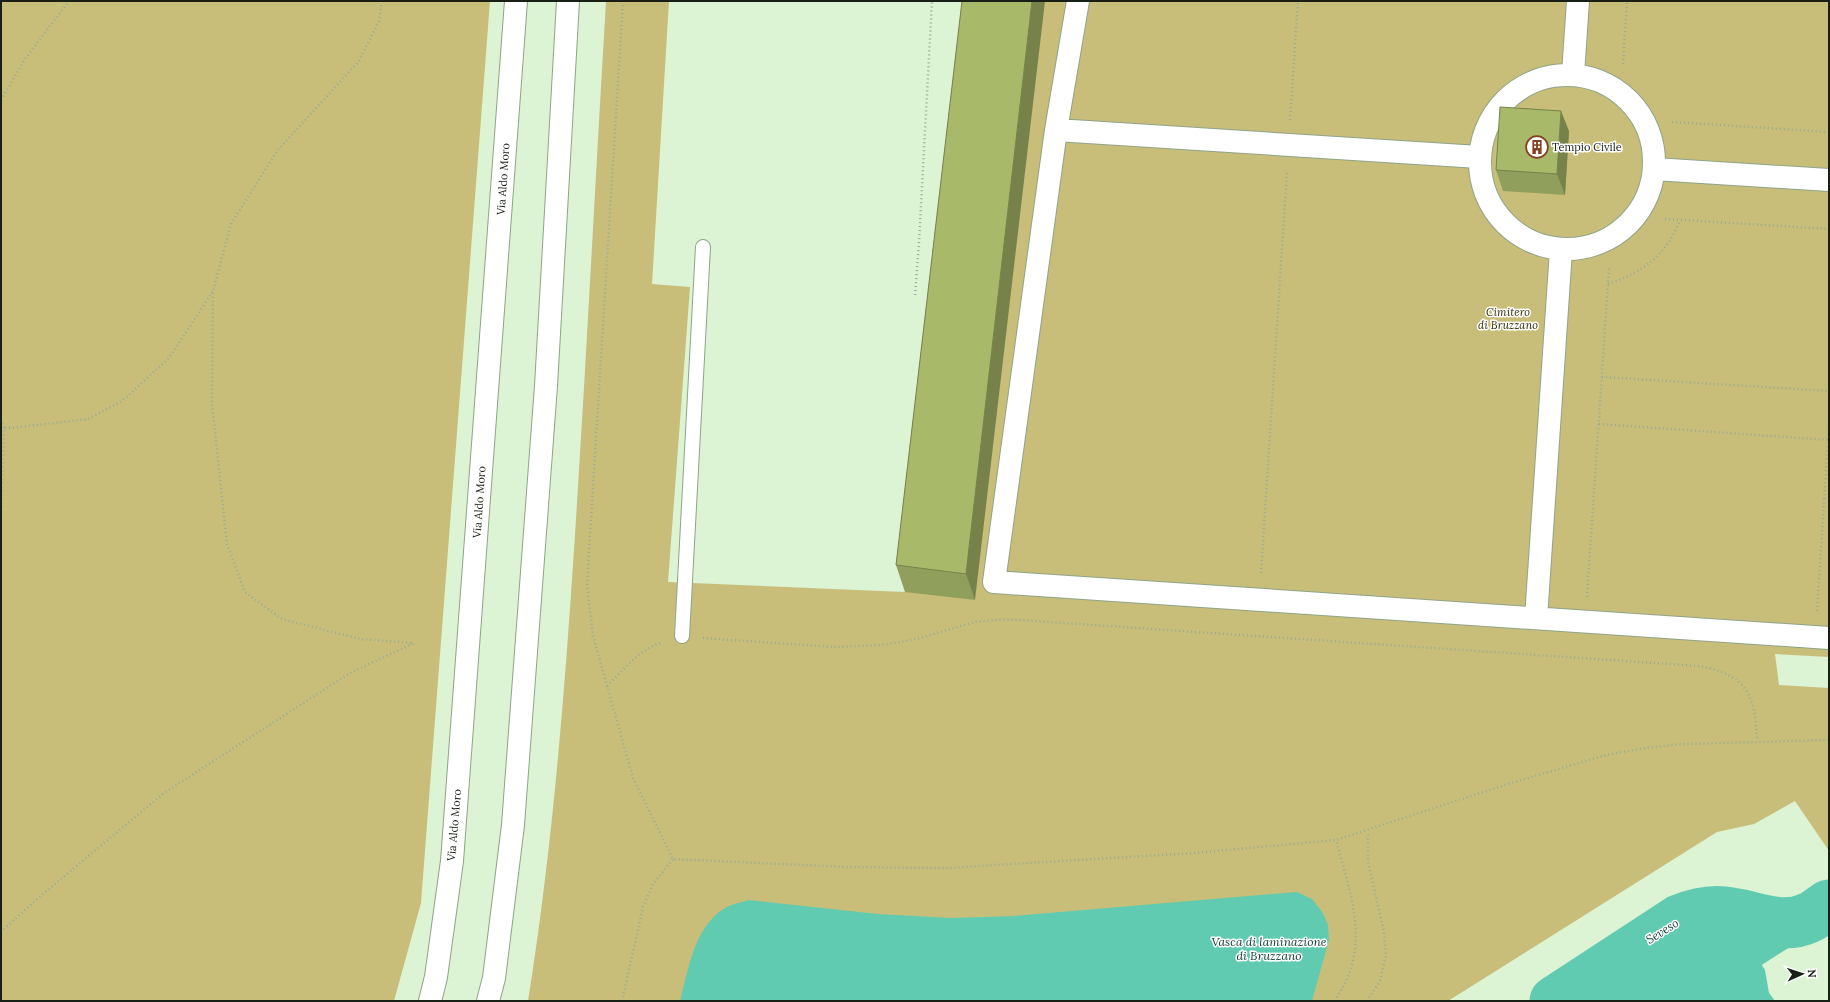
<svg xmlns="http://www.w3.org/2000/svg" width="1830" height="1002" viewBox="0 0 1830 1002" font-family="Lora,serif">
<style>
.green{fill:#c8be7a}
.water{fill:#61cbb1}
.lines{fill:none;stroke-linecap:round;stroke-linejoin:round}
.canal{stroke:#61cbb1;stroke-width:30}
.river{stroke:#61cbb1;stroke-width:51}
.lane-casing{stroke:#8fa487;stroke-width:16}
.street-casing{stroke:#8fa487;stroke-width:24}
.secondary-casing{stroke:#8fa487;stroke-width:24}
.path{stroke:#99ab93;stroke-width:2.5;stroke-dasharray:1 3;stroke-linecap:butt}
.lane{stroke:#fff;stroke-width:14}
.street{stroke:#fff;stroke-width:22}
.secondary{stroke:#fff;stroke-width:22}
.wall{fill:#909f5b}
.shaded-wall{fill:#76824a}
.building{fill:#a8b96a;stroke:#76824a}
.labels{text-anchor:middle;dominant-baseline:central;stroke-width:3;stroke-linejoin:round;paint-order:stroke}
.poi-label{font-size:11px;fill:#182015;stroke:#fff;text-anchor:start}
.street-label{font-size:11px;fill:#182015;stroke:#fff}
.park-label{font-size:11px;font-style:italic;fill:#332d07;stroke:#fff}
.water-label{font-size:12px;font-style:italic;fill:#0e3e34;stroke:#fff}
</style>
<rect width="100%" height="100%" fill="#dcf3d4"/>
<path class="green" d="M1,1H490L421,903L394,1001H1Z
M606,1H669L652,284L690,287L668,582L905,592L975,1H1829V657L1775,654L1779,685L1829,688V851L1795,801L1754,824L1717,832L1448,1001H528C552,851 564,701 574,550C586,367 595,184 606,1Z"/>
<path class="water" d="M1297,892L1312,899L1323,913L1328,925L1329,940L1312,1001H680C689,967 695,921 731,905C736,903 743,902 749,900L878,914L951,918L1014,916Z
M1729,930L1742,934L1765,970L1769,993L1775,1001H1588L1690,935L1704,931Z"/>
<g class="lines">
<path class="canal" d="M1694,1001L1754,952L1808,918"/>
<path class="river" d="M1555,1001L1679,920C1694,914 1708,910 1724,912C1751,914 1781,931 1808,918C1816,915 1822,909 1829,905"/>
<g class="lane-casing">
<path id="lane" d="M682,636L703,247"/>
</g>
<g class="street-casing">
<path id="street" d="M1078,1L1056,130L994,582L1829,638
M1573,74L1578,1
M1480 162a87 87 0 1 1 174 0a87 87 0 1 1-174 0Z
M1056,130L1479,157
M1654,169L1829,180
M1536,618L1561,250"/>
</g>
<g class="secondary-casing">
<path id="secondary" d="M430,1001L436,977L452,861L516,1
M488,1001L494,978L513,825L546,386L568,1"/>
</g>
<path class="path" d="M382,1L379,21L359,61L277,151L231,224L213,291L212,403L227,544L245,592L282,619L360,639L414,643
M623,1L587,584L593,636L633,778L673,859L846,867L946,868L1194,853L1336,840L1508,784L1606,755L1645,748L1684,744L1829,740
M1623,64L1627,1
M1,100L25,59L69,1
M1290,120L1298,1
M1672,122L1829,132
M1665,219L1829,229
M1608,284C1644,272 1666,255 1680,220
M915,295L919,243L932,1
M1602,377L1829,391
M1,419L4,428L1,525
M1599,424L1829,440
M1,429L88,419L122,401L169,358L213,291
M1261,573L1287,171
M1587,597L1609,268
M1817,611L1829,423
M703,638L834,647L882,645L917,639L974,622L1005,619L1699,666C1748,675 1755,695 1757,741
M607,686C623,670 640,649 663,642
M1,932L37,899L164,793L350,673L414,643
M622,1001L643,907L653,884L673,859
M1335,1001C1339,994 1343,987 1347,979C1367,933 1348,886 1336,840
M1367,1001L1380,981L1386,955L1384,932L1368,862V832"/>
<use href="#lane" class="lane"/>
<use href="#street" class="street"/>
<use href="#secondary" class="secondary"/>
</g>
<path class="wall" d="M962,1L975,600L905,592L896,565Z
M1569,131L1565,195L1503,191L1496,170Z"/>
<path class="shaded-wall" d="M1032,1H1045L975,600L966,574Z
M1561,111L1569,131L1565,195L1557,174Z"/>
<path class="building" d="M962,1H1032L966,574L896,565Z
M1500,107L1561,111L1557,174L1496,170Z"/>
<defs>
<g id="building-ring" transform="scale(1.15)"><circle r="9.5" fill="#fff" stroke="#87401e" stroke-width="1.5"/><path d="M-4-6H4V6H1V3H-1V6H-4ZM-2.5-4.3h1.7v1.8h-1.7ZM.8-4.3h1.7v1.8H.8ZM-2.5-1h1.7V.8h-1.7ZM.8-1h1.7V.8H.8Z" fill="#87401e"/></g>
</defs>
<g fill-rule="evenodd">
<use href="#building-ring" x="1537" y="147"/>
</g>
<g class="labels">
<g class="poi-label">
<text x="1552" y="147">Tempio Civile</text>
</g>
<g class="street-label">
<text transform="translate(503 179) rotate(-86)">Via Aldo Moro</text>
<text transform="translate(479 502) rotate(-86)">Via Aldo Moro</text>
<text transform="translate(454 825) rotate(-85)">Via Aldo Moro</text>
</g>
<g class="park-label">
<text x="1508" y="312">Cimitero<tspan x="1508" dy="13">di Bruzzano</tspan></text>
</g>
<g class="water-label">
<text transform="translate(1662 931) rotate(-32)">Seveso</text>
<text x="1269" y="941">Vasca di laminazione<tspan x="1269" dy="14">di Bruzzano</tspan></text>
</g>
</g>
<rect width="1830" height="1002" fill="none" stroke="#182015" stroke-width="4"/>
<g transform="translate(1802 974) rotate(87)" stroke="#ffffff" stroke-width="3" paint-order="stroke">
<path d="M0-3L7 15L0 10L-7 15Z" fill="#182015"/>
<text y="-6" font-size="11" font-weight="bold" text-anchor="middle" fill="#182015">N</text>
</g>
</svg>
